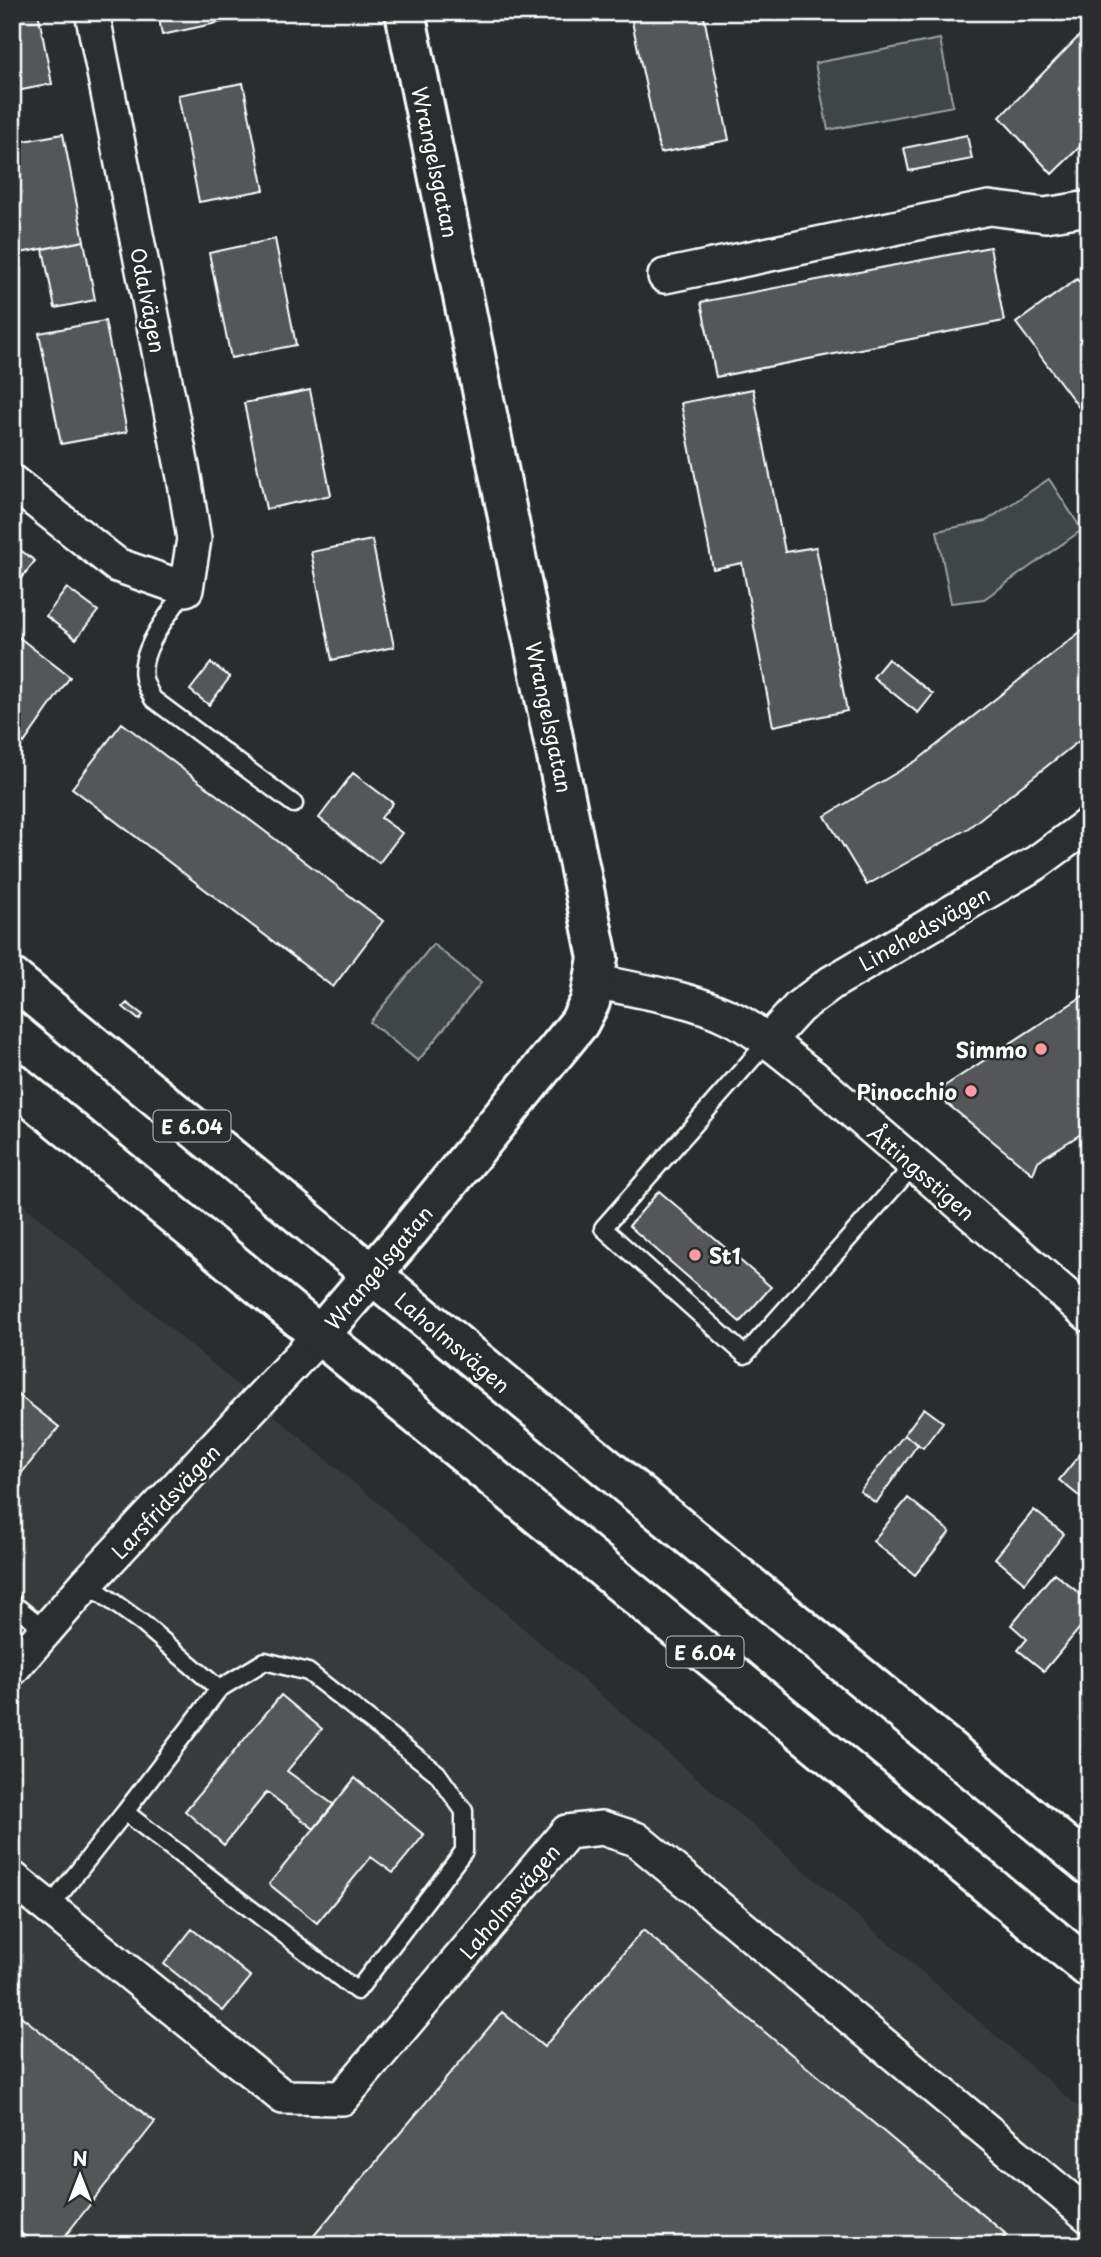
<svg xmlns="http://www.w3.org/2000/svg" width="1101" height="2257" viewBox="0 0 1101 2257" font-family="'Playpen Sans',sans-serif">
<style>
.built{fill:#373a3b}
.green{fill:#414445;stroke:#a0a2a2;stroke-width:2}
.building{fill:#555758;stroke:#fff;stroke-width:2}
.lines{fill:none;stroke-linecap:round;stroke-linejoin:round}
.lane-casing{stroke:#fff;stroke-width:21}
.street-casing{stroke:#fff;stroke-width:38}
.secondary-casing{stroke:#fff;stroke-width:44}
.highway-casing{stroke:#fff;stroke-width:44}
.lane{stroke:#2a2d2e;stroke-width:16}
.street{stroke:#2a2d2e;stroke-width:33}
.secondary{stroke:#2a2d2e;stroke-width:38}
.highway{stroke:#2a2d2e;stroke-width:38}
.poi-dot{fill:#ff9aa2;stroke:#2a2d2e;stroke-width:2.5}
.labels{text-anchor:middle;dominant-baseline:central;stroke-width:5;stroke-linejoin:round;paint-order:stroke}
.shield{fill:#2a2d2e;stroke:#bfc0c0;stroke-width:2}
.shield-label{font-size:19px;font-weight:bold;fill:#fff}
.street-label{font-size:21px;fill:#fff;stroke:#2a2d2e}
.poi-label{font-size:21px;font-weight:bold;fill:#fff;stroke:#2a2d2e;text-anchor:end}
</style>
<rect width="100%" height="100%" fill="#2a2d2e"/>
<filter id="ink" filterUnits="userSpaceOnUse"><feTurbulence type="fractalNoise" baseFrequency=".0143" numOctaves="2"/><feDisplacementMap in="SourceGraphic" scale="14" xChannelSelector="R" yChannelSelector="G"/><feConvolveMatrix kernelMatrix="1 2 1 2 8 2 1 2 1" color-interpolation-filters="sRGB"/></filter>
<g filter="url(#ink)">
<path class="built" d="M12,1195L384,1508L1089,2116V2245H12Z"/>
<path class="green" d="M940,39L953,106L828,130L815,63Z
M1049,479L1082,530L984,599L951,603L937,531L986,521Z
M433,944L481,983L418,1061L370,1022Z"/>
<path class="building" d="M12,12H38L52,84L12,92Z
M158,12H225L226,21L162,35Z
M630,12H703L729,140L660,153Z
M1089,26V138L1052,174L1000,117Z
M243,83L264,190L199,202L178,95Z
M63,134L84,241L20,253L12,213V143Z
M967,135L972,159L909,171L904,148Z
M275,239L296,345L231,358L209,253Z
M84,241L95,300L55,308L43,249Z
M990,247L1004,321L716,377L701,302Z
M1077,279L1089,295V421L1016,323Z
M105,321L127,432L61,444L39,333Z
M753,389L785,552L816,547L847,711L773,726L742,563L713,569L681,403Z
M310,390L331,495L266,509L244,403Z
M372,540L394,647L332,660L311,552Z
M12,544L35,561L14,587L12,586Z
M67,588L98,611L76,639L46,616Z
M1089,625V733L967,829L867,885L825,816L919,759Z
M12,632L70,677L24,743L12,734Z
M888,659L933,694L918,713L873,677Z
M211,663L230,677L209,705L190,690Z
M122,723L383,921L333,987L72,788Z
M353,773L393,803L381,818L402,833L379,863L319,818Z
M1089,992V1115L1085,1117L1089,1122V1129L1038,1161L1033,1174L934,1093Z
M127,1003L143,1015L139,1020L123,1007Z
M659,1191L771,1287L740,1322L629,1226Z
M12,1390L59,1427L12,1485Z
M924,1408L943,1422L923,1448L904,1435Z
M904,1435L918,1444L876,1503L860,1491Z
M1089,1443V1504L1059,1480Z
M908,1498L950,1532L915,1575L873,1541Z
M1034,1510L1064,1534L1025,1583L995,1558Z
M1054,1573L1089,1601V1617L1044,1671L1018,1650L1027,1639L1011,1625Z
M1089,1625V1644L1079,1636Z
M281,1695L322,1729L287,1771L334,1805L314,1829L267,1792L224,1845L185,1811Z
M355,1778L424,1835L393,1873L371,1857L317,1923L269,1884Z
M192,1929L251,1977L223,2011L164,1964Z
M643,1930L1007,2235L999,2245H306L502,2012L544,2047Z
M12,2009L155,2122L58,2245H36L12,2226Z"/>
<g class="lines">
<g class="lane-casing">
<path id="lane" d="M186,589C171,612 138,650 144,678C145,685 150,693 153,699L294,804
M768,1041L603,1228L745,1355L914,1165
M87,1583L142,1623L219,1689L265,1661L308,1672L437,1773L464,1811V1851L357,1991L125,1812L219,1689
M12,1603L46,1630
M49,1908L125,1812"/>
</g>
<g class="street-casing">
<path id="street" d="M665,276L989,208L1045,215L1089,208
M12,482L117,565L186,589L194,539L184,477L92,12
M595,981C638,991 687,997 727,1016C758,1030 785,1055 812,1076L1089,1315
M768,1041L799,1007L831,983L1036,863L1089,824
M12,1669L87,1583L320,1335
M12,1878L283,2097L342,2098L567,1832L602,1828L636,1839L1089,2216"/>
</g>
<g class="secondary-casing">
<path id="secondary" d="M320,1335L409,1231L579,1023L590,1002L598,958L405,12"/>
</g>
<g class="highway-casing">
<path id="highway" d="M12,978L1089,1865
M12,1082L1089,1968"/>
</g>
<use href="#lane" class="lane"/>
<use href="#street" class="street"/>
<use href="#secondary" class="secondary"/>
<use href="#highway" class="highway"/>
</g>
</g>
<g class="poi-dot">
<circle cx="1041" cy="1049" r="7"/>
<circle cx="971" cy="1091" r="7"/>
<circle cx="695" cy="1255" r="7"/>
</g>
<g class="labels">
<g class="shield">
<rect x="153.5" y="1110.5" width="77" height="31" rx="5"/>
<rect x="666.5" y="1636.5" width="77" height="31" rx="5"/>
</g>
<g class="shield-label">
<text x="192" y="1126">E 6.04</text>
<text x="705" y="1652">E 6.04</text>
</g>
<g class="street-label">
<text transform="translate(436 162) rotate(78)">Wrangelsgatan</text>
<text transform="translate(149 300) rotate(79)">Odalvägen</text>
<text transform="translate(550 717) rotate(78)">Wrangelsgatan</text>
<text transform="translate(924 928) rotate(-30)">Linehedsvägen</text>
<text transform="translate(922 1172) rotate(41)">Åttingsstigen</text>
<text transform="translate(378 1267) rotate(-50)">Wrangelsgatan</text>
<text transform="translate(453 1342) rotate(40)">Laholmsvägen</text>
<text transform="translate(165 1501) rotate(-47)">Larsfridsvägen</text>
<text transform="translate(509 1901) rotate(-50)">Laholmsvägen</text>
</g>
<g class="poi-label">
<text x="1027" y="1049">Simmo</text>
<text x="957" y="1091">Pinocchio</text>
<text x="709" y="1255" text-anchor="start">St1</text>
</g>
</g>
<rect width="1101" height="2257" fill="none" stroke="#2a2d2e" stroke-width="42"/>
<rect x="21" y="21" width="1059" height="2215" fill="none" stroke="#fff" stroke-width="2.5" filter="url(#ink)"/>
<g transform="translate(80 2176)" stroke="#2a2d2e" stroke-width="5" paint-order="stroke">
<path d="M0-5L12 26L0 18L-12 26Z" fill="#ffffff"/>
<text y="-10" font-size="19" font-weight="bold" text-anchor="middle" fill="#ffffff">N</text>
</g>
</svg>
